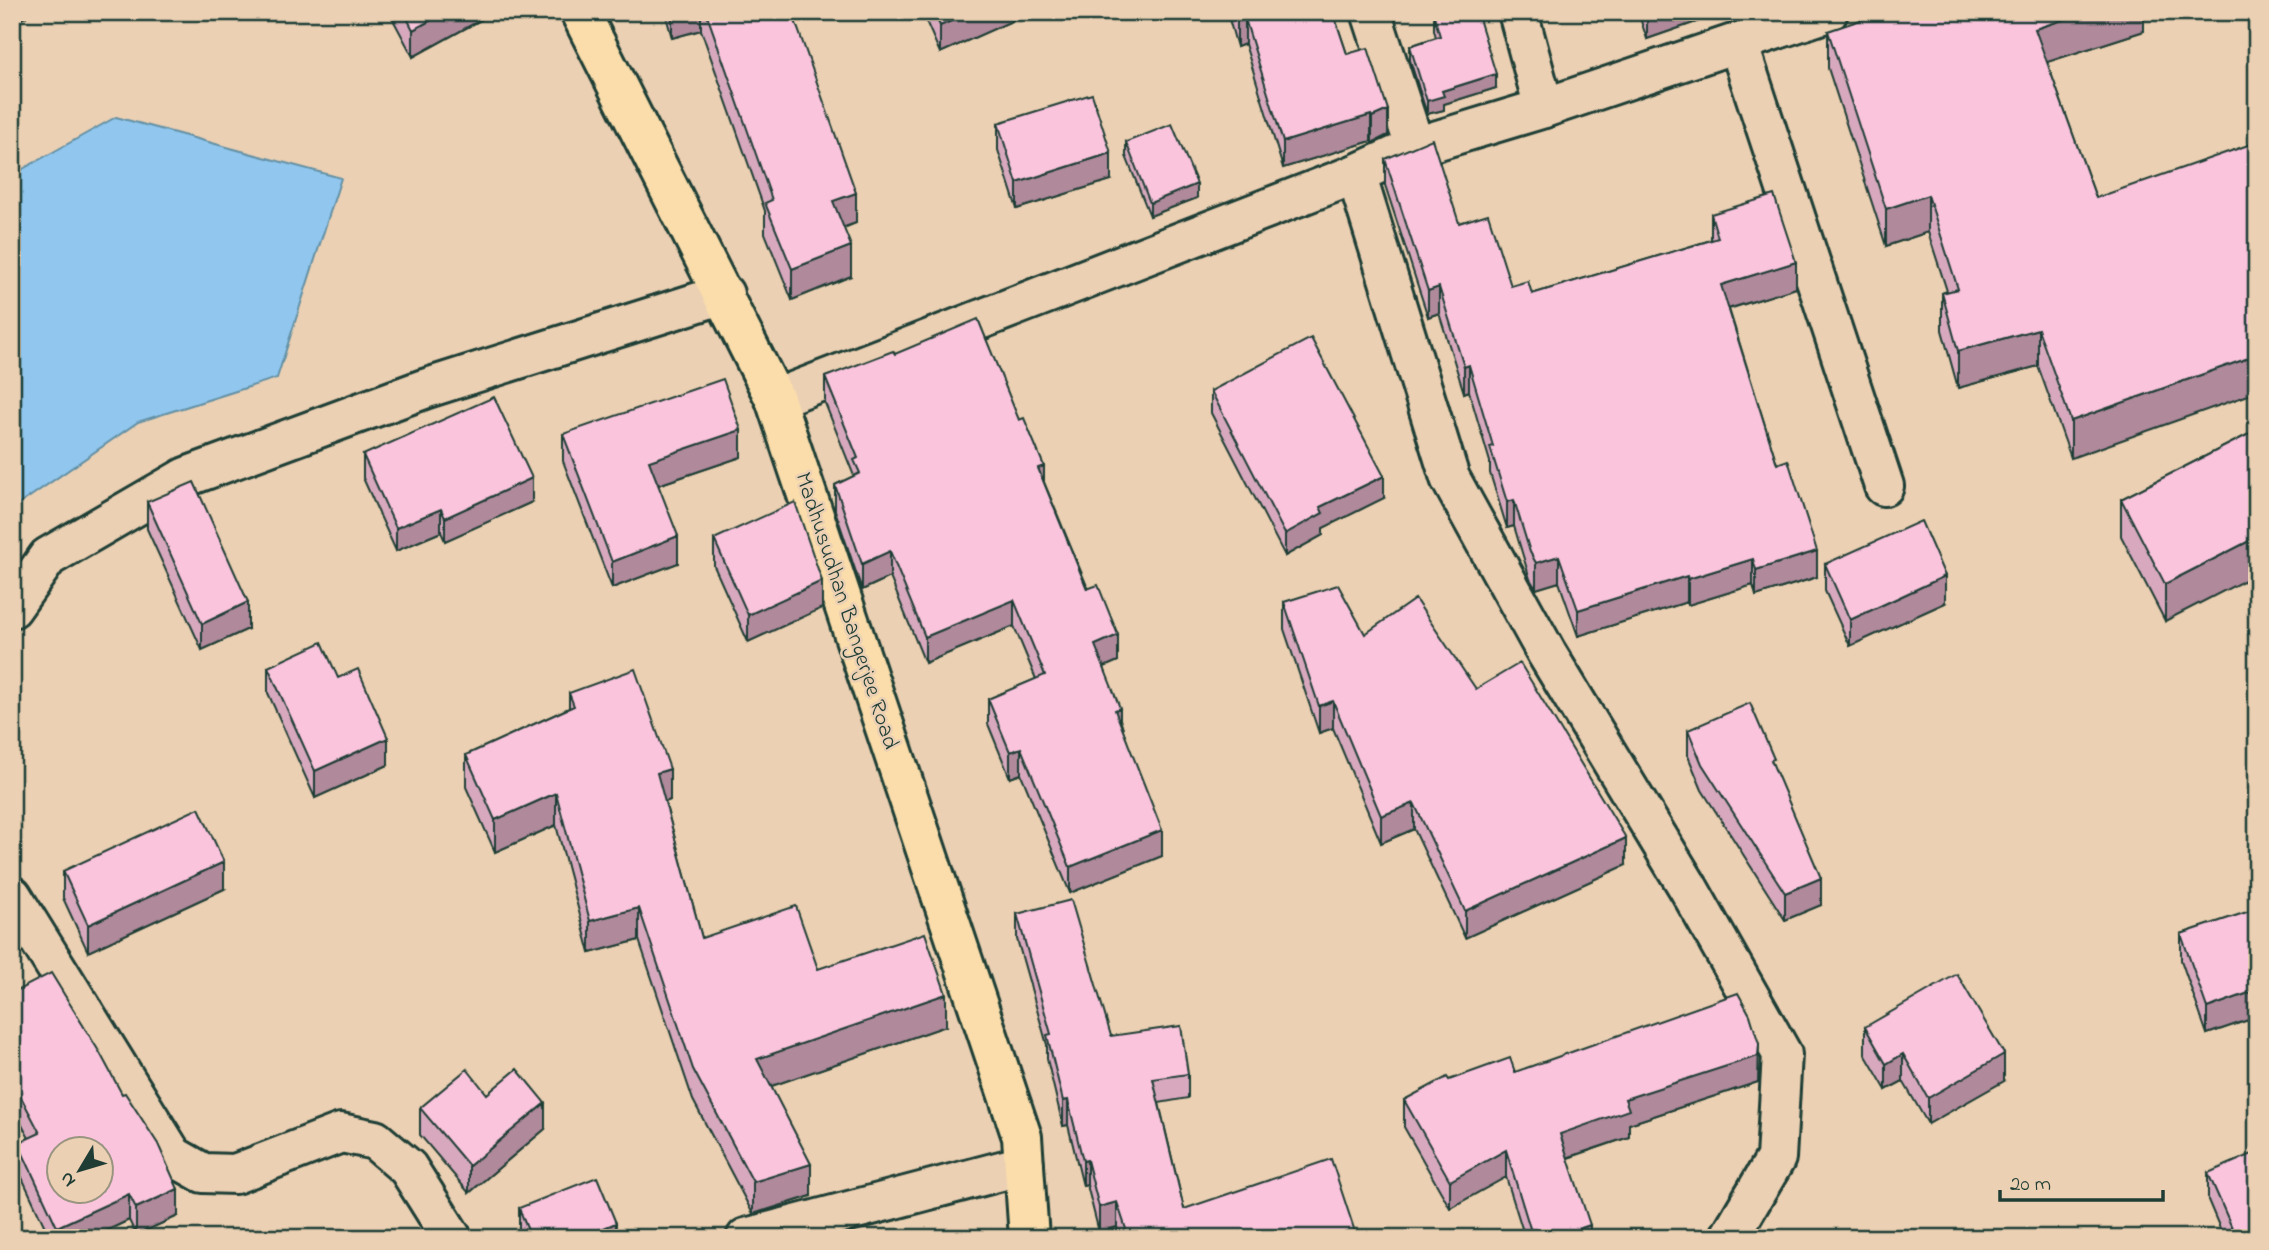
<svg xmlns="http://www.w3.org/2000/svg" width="2269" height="1250" viewBox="0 0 2269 1250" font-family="'Indie Flower',sans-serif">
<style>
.water{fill:#91c7ef;stroke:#6390a4;stroke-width:2}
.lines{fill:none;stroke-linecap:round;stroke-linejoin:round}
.street-casing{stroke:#1f3d34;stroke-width:44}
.secondary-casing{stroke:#1f3d34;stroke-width:44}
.primary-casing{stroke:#1f3d34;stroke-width:44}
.street{stroke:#ecd0b3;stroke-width:38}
.secondary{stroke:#ecd0b3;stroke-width:38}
.primary{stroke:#faddab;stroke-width:38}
.wall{fill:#d8a9be;stroke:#1f3d34;stroke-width:2}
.shaded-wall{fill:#b0899b;stroke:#1f3d34;stroke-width:2}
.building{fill:#fbc4dd;stroke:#1f3d34;stroke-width:2;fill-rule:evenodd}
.labels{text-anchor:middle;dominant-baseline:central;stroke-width:5;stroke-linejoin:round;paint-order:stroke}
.street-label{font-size:23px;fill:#1f3d34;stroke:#ecd0b3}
</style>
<rect width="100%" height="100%" fill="#ecd0b3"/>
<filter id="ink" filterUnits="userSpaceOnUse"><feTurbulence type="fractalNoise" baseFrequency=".0143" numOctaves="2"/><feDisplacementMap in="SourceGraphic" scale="14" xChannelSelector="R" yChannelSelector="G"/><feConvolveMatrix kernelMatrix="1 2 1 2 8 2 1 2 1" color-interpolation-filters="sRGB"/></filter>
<g filter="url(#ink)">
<path class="water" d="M116,117L341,178L277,378L138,422L12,509V175Z"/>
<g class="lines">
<g class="street-casing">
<path id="street" d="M1371,12L1415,147
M1518,12L1544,108
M1738,43L1884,486
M1356,174L1450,478L1547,654L1689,889L1782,1054L1776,1158L1729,1238
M12,608L48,557L186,477L424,389L724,294
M12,896L173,1156L203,1173L235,1174L341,1133L375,1140L408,1168L452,1238
M746,1238L1024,1165"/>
</g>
<g class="secondary-casing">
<path id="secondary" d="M775,399L1356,174L1415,147L1544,108L1828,12"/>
</g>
<g class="primary-casing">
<path id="primary" d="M580,12L775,399L1022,1137L1029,1238"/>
</g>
<use href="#street" class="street"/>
<use href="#secondary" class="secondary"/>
<use href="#primary" class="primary"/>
</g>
<path class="wall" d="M389,12H495L413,57Z
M665,12H792L856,223L844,228L851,276L792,300L765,233V211L701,30L672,38Z
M922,12H1032L940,53Z
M1227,12H1333L1347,54L1388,135L1372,143L1371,141L1283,168L1245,44L1237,47Z
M1638,12H1725L1647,39Z
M2144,12V31L2047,62L2096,198L2071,458L2038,366L1958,388L1942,330V293L1947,291L1928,232L1886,246L1828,68V31Z
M1434,16L1496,88L1444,104V110L1427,114L1410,60V46L1436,37L1434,30Z
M998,123L1111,180L1017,209L998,150Z
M1126,142L1197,198L1150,216L1126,156Z
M1385,159L1459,223L1511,286L1532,294L1711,240V214L1796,288L1729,309L1777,464L1817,577L1756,596L1753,585L1688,605L1687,602L1578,636L1559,582L1536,589L1530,579L1514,526L1507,528L1490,473V462L1469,391L1464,393L1439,313L1428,317L1385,185Z
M895,354L1044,482L1118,661L1104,667L1162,856L1070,893L1021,774L1010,778L988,724V699L1036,679L1014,626L925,663L890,577L862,590L835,510V485L854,476L825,403V377Z
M1211,391L1384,498L1323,528V535L1285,556L1211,413Z
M2257,430L2165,621L2121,536V499Z
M563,434L741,457L658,485L678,563L612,588L563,461Z
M363,455L532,502L445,541L441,532L396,551L363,478Z
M147,502L248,629L202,650L147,529Z
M714,539L822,608L748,642L714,566Z
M1825,564L1945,603L1850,646L1825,591Z
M1284,602L1365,634L1476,689L1626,865L1465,938L1414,829L1381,843L1333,728L1319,733L1284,629Z
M268,667L338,678L388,765L315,798L268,693Z
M569,693L670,800L665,802L702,938L818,969L946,1026L771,1086L811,1196L753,1214L693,1100L639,940L590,953L556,825L495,852L466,787V755L569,708Z
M1688,730L1774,768L1821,905L1785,920L1702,790L1688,756Z
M63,871L224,889L88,952L63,898Z
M2257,910V1017L2207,1034L2181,960V934Z
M1017,914L1111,1036L1188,1074V1098L1159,1103L1184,1209L1357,1238H1120L1117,1227L1099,1232L1087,1185L1083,1186L1068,1125L1063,1126L1047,1059V1045L1017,939Z
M12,993L178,1216L136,1235L129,1220L91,1238H50L18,1169V1143L29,1138L12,1107Z
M1865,1027L2004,1081L1928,1124L1903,1081L1886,1090L1865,1054Z
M1759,1070L1758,1082L1629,1124V1137L1568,1158L1590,1238H1525L1506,1177L1450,1208L1404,1127V1100L1449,1080L1515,1072Z
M487,1094L545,1129L469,1193L420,1135V1108Z
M2208,1173L2257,1238H2224L2208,1200Z
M519,1208L616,1238H520L519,1235Z"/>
<path class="shaded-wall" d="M12,12H26V17L12,24Z
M446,12H495L413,57V30Z
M672,12H701V30L672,38Z
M971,12H1032L940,53V26Z
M1650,12H1725L1647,39V13Z
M2087,12H2144V31L2035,66V29Z
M1245,19V44L1237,47V21Z
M1496,74V88L1444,104V110L1427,114V101L1442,91Z
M1388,110V135L1372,143V117Z
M1371,115V141L1283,168V142Z
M1111,153V180L1017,209V183Z
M1197,184V198L1150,216V203Z
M856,193V223L833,231V201Z
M1928,195V232L1886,246V209Z
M851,246V276L792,300V269Z
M1796,262V288L1721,311V285Z
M1439,287V313L1428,317V291Z
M2038,329V366L1958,388V351Z
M2257,355V392L2071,458V421Z
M1469,365V391L1464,393V367Z
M741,430V457L649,488V461Z
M1044,466V492L1038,468Z
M1384,476V498L1323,528V535L1285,556V534L1320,507Z
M532,478V502L445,541V518Z
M1514,500V526L1507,528V502Z
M441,509V532L396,551V528Z
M678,536V563L612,588V562Z
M2257,537V574L2165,621V584Z
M890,551V577L862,590V564Z
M1817,551V577L1756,596V570Z
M1559,556V582L1536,589V563Z
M1753,559V585L1688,605V579Z
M1687,576V602L1578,636V610Z
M1945,576V603L1850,646V620Z
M822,581V608L748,642V615Z
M1014,600V626L925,663V637Z
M248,602V629L202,650V624Z
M1118,635V661L1095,671V645Z
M1333,701V728L1319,733V706Z
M1120,708V734L1115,710Z
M388,738V765L315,798V771Z
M1021,748V774L1010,778V752Z
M670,769V800L657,805V773Z
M556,793V825L495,852V820Z
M1414,803V829L1381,843V816Z
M1162,830V856L1070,893V867Z
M1626,838V865L1465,938V911Z
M224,862V889L88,952V925Z
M1821,878V905L1785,920V893Z
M639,908V940L590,953V921Z
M2257,990V1017L2207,1034V1008Z
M946,994V1026L757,1091V1059Z
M1759,1044L1758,1082L1629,1124V1137L1560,1160V1134L1625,1099Z
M1903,1054V1081L1886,1090V1064Z
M2004,1054V1081L1928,1124V1098Z
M1068,1100V1125L1063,1126V1101Z
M545,1103V1129L469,1193V1166Z
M1506,1150V1177L1450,1208V1181Z
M1087,1160V1185L1083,1186V1161Z
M811,1164V1196L753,1214V1182Z
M178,1189V1216L136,1235V1208Z
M129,1194V1220L91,1238H57V1227Z
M1117,1202V1227L1099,1232V1207Z
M616,1223V1238H579Z
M1590,1225V1238H1551Z
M2257,1229V1238L2236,1237Z"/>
<path class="building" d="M404,12H446L413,30Z
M706,12H792L856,193L833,201L851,246L792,269L765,203L772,200Z
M934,12H971L940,26Z
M1234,12H1333L1347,54L1368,48L1388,110L1372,117L1371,115L1283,142L1245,19L1237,21Z
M1449,12H1477L1496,74L1442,91L1444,96L1427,101L1410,46L1440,36L1434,16Z
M1884,12H2087L2035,29L2096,198L2257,142V355L2071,421L2038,329L1958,351L1942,293L1958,289L1928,195L1886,209L1828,31Z
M1092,94L1111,153L1017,183L998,123Z
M1172,124L1197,184L1150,203L1126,142Z
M1432,139L1459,223L1488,214L1511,286L1528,281L1532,294L1718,238L1711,214L1774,195L1796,262L1721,285L1777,464L1788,460L1817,551L1756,570L1753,559L1688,579L1687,576L1578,610L1559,556L1536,563L1530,552L1514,500L1507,502L1490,447L1493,446L1469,365L1464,367L1439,287L1428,291L1385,159Z
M978,319L1019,420L1024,418L1044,466L1038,468L1087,589L1098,585L1118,635L1095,645L1120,708L1115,710L1162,830L1070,867L1021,748L1010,752L988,699L1045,675L1014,600L925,637L890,551L862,564L835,485L860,473L854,460L858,458L825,377L893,351L895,354Z
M1311,338L1384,476L1320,507L1323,513L1285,534L1211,391Z
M723,379L741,430L649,461L678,536L612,562L563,434Z
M494,397L532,478L445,518L441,509L396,528L363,455Z
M2257,430V537L2165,584L2121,499Z
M194,482L248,602L202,624L147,502Z
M795,502L822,581L748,615L714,539Z
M1921,521L1945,576L1850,620L1825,564Z
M1338,585L1365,634L1415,599L1476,689L1520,663L1626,838L1465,911L1414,803L1381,816L1333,701L1319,706L1284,602Z
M322,642L338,678L358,669L388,738L315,771L268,667Z
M635,669L670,769L657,773L702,938L796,906L818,969L925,933L946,994L757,1059L811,1164L753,1182L693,1069L639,908L590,921L556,793L495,820L466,755L574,706L569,693Z
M1750,703L1774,759L1771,760L1821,878L1785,893L1702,764L1688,730Z
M199,808L224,862L88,925L63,871Z
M1071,900L1111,1036L1181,1026L1188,1074L1153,1079L1184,1209L1331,1159L1357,1238H1129L1117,1202L1099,1207L1087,1160L1083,1161L1068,1100L1063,1101L1047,1035L1051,1034L1017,914Z
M2256,909L2257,990L2207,1008L2181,934Z
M51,973L100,1053L122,1094L125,1093L158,1144L178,1189L136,1208L129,1194L57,1227L18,1143L40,1133L12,1080V993ZM60,1149H102V1191H60Z
M1957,974L2004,1054L1928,1098L1903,1054L1886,1064L1865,1027Z
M1738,993L1750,1015L1759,1044L1758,1056L1625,1099L1629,1110L1560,1134L1590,1225L1551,1238H1533L1506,1150L1450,1181L1404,1100L1447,1077L1449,1080L1510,1058L1515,1072Z
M467,1069L487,1094L517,1069L545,1103L469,1166L420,1108Z
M2257,1152V1229L2236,1237L2208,1173Z
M597,1177L616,1223L579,1238H531L519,1208Z"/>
</g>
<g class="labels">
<g class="street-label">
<text transform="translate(846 611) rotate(72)">Madhusudhan Bangerjee Road</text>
</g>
</g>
<rect width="2269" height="1250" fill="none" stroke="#ecd0b3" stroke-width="42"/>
<rect x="21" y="21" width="2227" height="1208" fill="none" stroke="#1f3d34" stroke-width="2.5" filter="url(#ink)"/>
<g transform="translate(80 1170) rotate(232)"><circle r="33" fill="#ecd0b3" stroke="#9a9580" stroke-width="2"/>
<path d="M0-5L12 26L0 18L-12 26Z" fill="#1f3d34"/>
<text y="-10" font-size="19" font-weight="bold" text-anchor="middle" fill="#1f3d34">N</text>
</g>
<path d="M2000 1190v10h163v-10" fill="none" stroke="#1f3d34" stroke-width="3.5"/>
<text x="2010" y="1190" font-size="21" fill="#1f3d34" stroke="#ecd0b3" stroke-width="5" paint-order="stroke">20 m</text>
</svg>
